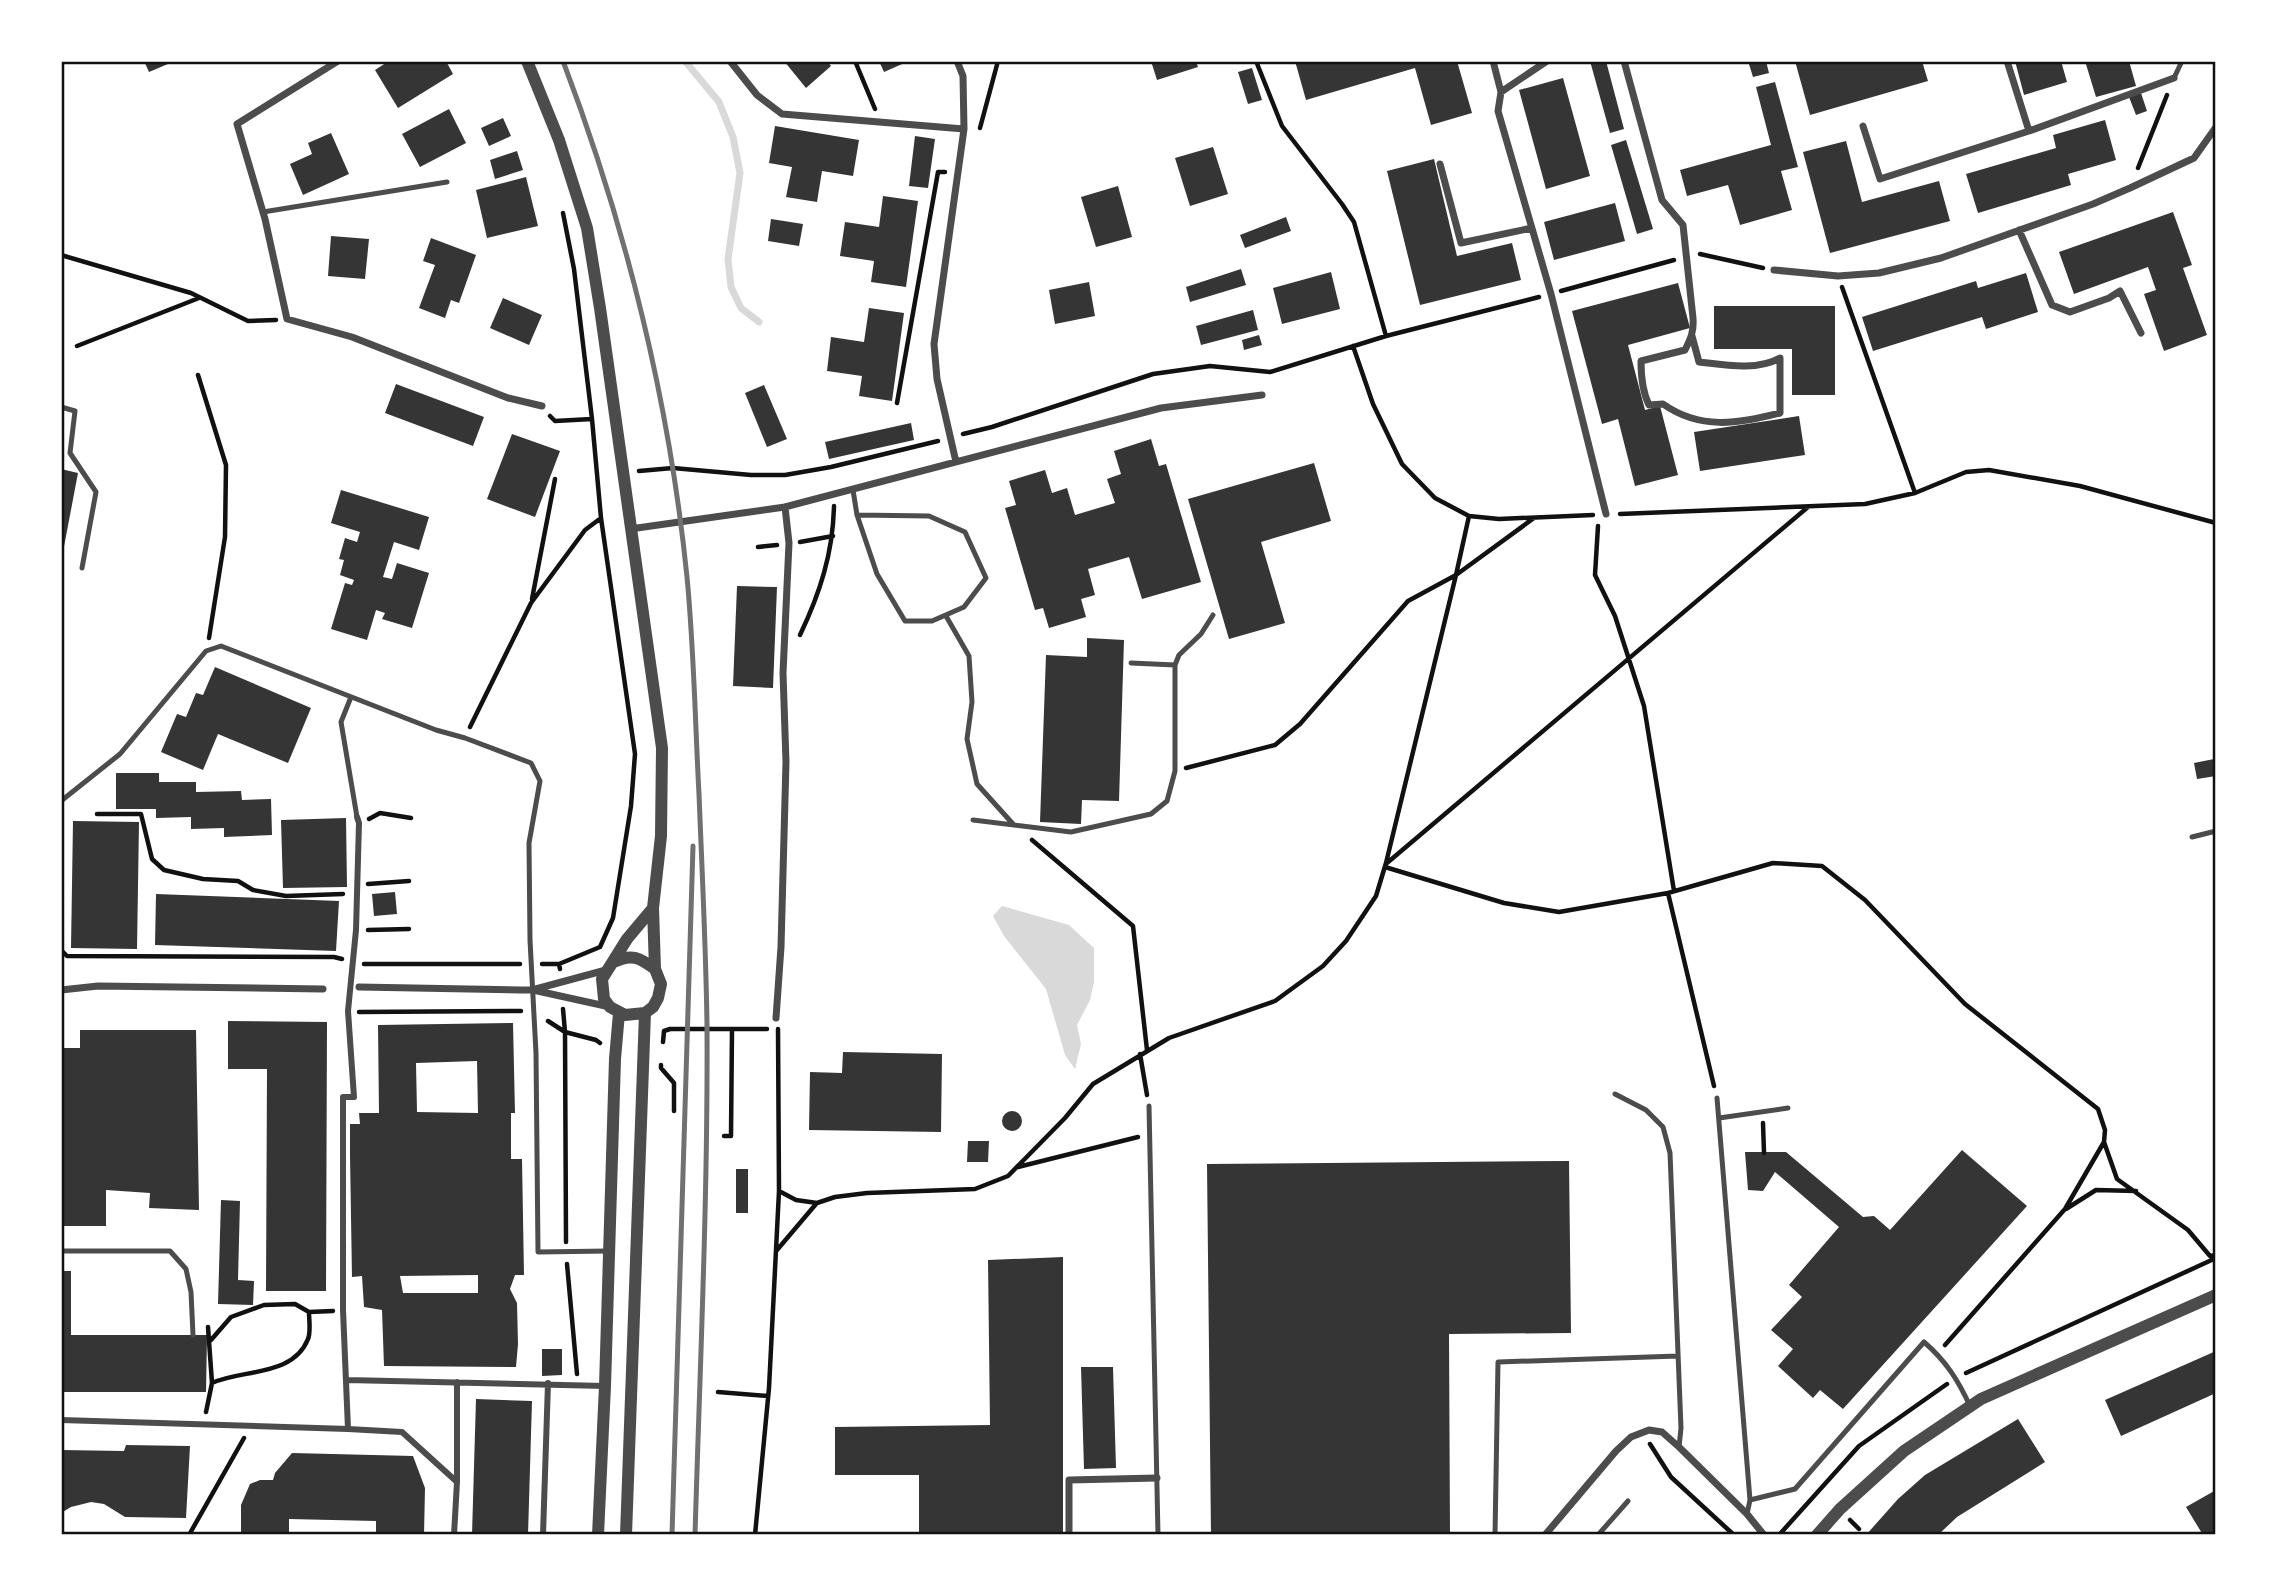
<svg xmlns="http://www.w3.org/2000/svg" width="2277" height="1596" viewBox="0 0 2277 1596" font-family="'Roboto Serif',serif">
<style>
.water{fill:#d9d9d9}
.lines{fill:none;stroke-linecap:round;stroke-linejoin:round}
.stream{stroke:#d9d9d9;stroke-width:7}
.building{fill:#353535;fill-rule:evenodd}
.path{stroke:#111;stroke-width:4.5}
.service{stroke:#4c4c4c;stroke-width:5}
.pedestrian{stroke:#4c4c4c;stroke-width:6}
.minor{stroke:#4c4c4c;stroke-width:7}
.tertiary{stroke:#4c4c4c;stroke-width:12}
.rail{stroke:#707070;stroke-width:5}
.neatline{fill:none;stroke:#111;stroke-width:2.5}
</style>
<rect width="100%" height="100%" fill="#fff"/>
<path class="water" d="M1002,906L1069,925L1094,948V982L1090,1000L1077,1025L1081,1044L1075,1069L1065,1055L1046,989L1004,936L993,916Z"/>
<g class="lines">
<path class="stream" d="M685,61L719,102L733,137L740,173L728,259L731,287L741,308L759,322"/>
</g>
<path class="building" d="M144,61H175L149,72Z
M389,61H446L453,74L398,108L375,70Z
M784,61H827L831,66L806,88Z
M879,61H909L884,72Z
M1151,61H1196L1198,67L1157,80Z
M1295,61H1457L1472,113L1431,125L1415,68L1306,100Z
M1590,61H1606L1624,129L1610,133Z
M1748,61H1766L1769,73L1753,77Z
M1795,61H1838L1839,64L1849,61H1922L1928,81L1810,115Z
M2015,61H2061L2067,82L2024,95Z
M2085,61H2129L2136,86L2096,97Z
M1252,68L1262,100L1248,104L1238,72Z
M1563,78L1590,176L1546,189L1519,90Z
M1775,82L1798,167L1781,171L1792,210L1740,225L1728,185L1687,196L1680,170L1771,145L1756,87Z
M2141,93L2147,111L2136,115L2129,97Z
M449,109L466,143L420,167L402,134Z
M503,118L511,136L489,146L481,128Z
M2105,120L2116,160L2068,174L2071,185L1978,213L1966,174L2056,148L2053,135Z
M775,126L859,140L853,176L822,171L817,202L786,197L792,167L769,163Z
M331,133L349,174L303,195L290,164L312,154L308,143Z
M915,136L935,139L928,188L909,186Z
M1626,140L1653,229L1637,234L1611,145Z
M1846,141L1862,202L1939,181L1950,221L1830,253L1803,152Z
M1213,147L1228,194L1190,206L1175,158Z
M517,151L523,170L495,179L490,160Z
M1434,159L1457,256L1512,243L1521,280L1420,305L1387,171Z
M526,177L538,226L487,238L476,190Z
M1118,186L1132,237L1096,247L1081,197Z
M883,196L918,201L906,287L871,282L874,261L840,256L845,222L879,227Z
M1615,203L1625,241L1554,260L1544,222Z
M2173,212L2192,265L2183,268L2207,335L2164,351L2144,294L2156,290L2148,267L2074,294L2059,252Z
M1286,217L1291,231L1245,248L1240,235Z
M771,219L803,224L799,246L768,241Z
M331,236L369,239L365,279L328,276Z
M431,238L476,255L459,303L451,300L445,318L419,308L435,265L423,261Z
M1241,269L1246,285L1190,302L1186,287Z
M1331,272L1340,309L1282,324L1273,288Z
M2026,273L2038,312L1986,329L1982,317L1873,351L1862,317L1976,281L1978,288Z
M1089,282L1095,316L1055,324L1049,290Z
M1678,283L1690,328L1628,345L1645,410L1660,406L1678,475L1635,486L1618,419L1602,424L1572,311Z
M503,298L542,315L529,345L490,328Z
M1714,306H1835V395H1792V349H1714Z
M869,308L904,313L892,401L859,396L862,376L827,371L831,337L864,342Z
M1253,310L1258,330L1201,345L1196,326Z
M1259,335L1262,345L1244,350L1242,340Z
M396,384L484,417L473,446L385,413Z
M764,385L787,439L767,447L745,393Z
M1799,416L1805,455L1700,471L1694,432Z
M911,423L914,440L829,459L825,442Z
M512,434L560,451L535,517L487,499Z
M1151,439L1159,466L1166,464L1201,582L1142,599L1129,557L1088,569L1095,595L1081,599L1086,617L1049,628L1043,608L1035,610L1005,508L1016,505L1009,481L1045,470L1052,493L1067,488L1075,515L1115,503L1107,479L1121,474L1114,451Z
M1314,463L1331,521L1261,542L1285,623L1229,639L1188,499Z
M61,469L78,473L63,552L61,551Z
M341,490L429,517L419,550L394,542L383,577L392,579L397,563L429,573L412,628L382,619L385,613L376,610L367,640L331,629L345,583L352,585L354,580L340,575L344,560L339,559L345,538L357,542L360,532L331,523Z
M737,586L777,587L773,688L733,686Z
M1087,638L1124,640L1119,801L1082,800L1081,824L1040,822L1046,655L1087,657Z
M215,667L311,708L288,763L218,734L203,770L161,752L177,714L186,717L196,693L203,695Z
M2214,759L2216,776L2197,779L2194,763Z
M116,773H159V782H196V792L241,791L242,800L271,799L272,835L224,837V828L191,829V817L156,818V809H116Z
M346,818L347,887L283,888L281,820Z
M73,821L139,822L137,949L71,948Z
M395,892L397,914L374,916L372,894Z
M156,894L339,901L336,951L155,945Z
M228,1021L327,1022L326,1291H266L267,1069H228Z
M513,1023L515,1113H511V1159H522L524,1275H515L510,1289L517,1303L518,1344L516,1367L384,1366L382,1310L364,1307L362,1276L352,1277L350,1155V1124H360L359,1113H379L378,1025ZM477,1061L478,1113L417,1112L416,1063ZM478,1275V1293H403L400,1276Z
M80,1030H196L199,1210L149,1208L150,1193L106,1190V1226H61V1048H80Z
M843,1052L942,1054L941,1132L809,1130L810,1072L842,1073Z
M1002 1121a10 10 0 1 1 20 0a10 10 0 1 1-20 0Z
M968,1141H989L988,1162H967Z
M1962,1150L2027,1206L1843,1409L1820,1390L1813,1398L1778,1366L1793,1349L1771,1330L1802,1297L1789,1285L1839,1227L1775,1172L1763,1191L1748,1190L1745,1152H1786L1863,1217L1874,1216L1890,1230Z
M1569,1161L1571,1333L1449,1334L1450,1535H1211L1207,1164Z
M736,1169H748V1213H736Z
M221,1200L240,1201L238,1280L254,1281L253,1305L218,1304Z
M1063,1257V1535H919V1475H835V1427L990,1425L988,1260Z
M61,1271H71V1335H207L206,1392H61Z
M542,1349H562V1375L542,1376Z
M2216,1351V1393L2121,1436L2105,1400Z
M1081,1367H1113L1116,1468L1084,1469Z
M476,1399L532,1401L528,1535H472Z
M2018,1419L2045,1462L1957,1517L1938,1535H1866L1898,1499L1925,1475Z
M126,1445L190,1446L186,1518L125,1517L104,1504L91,1502L71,1507L61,1513V1450L124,1451Z
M292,1453L413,1456L425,1488L424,1535H376V1521L289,1519V1535H241V1505L250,1484L260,1480H273L275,1473Z
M2216,1490V1535H2203L2186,1507Z"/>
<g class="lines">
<path class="path" d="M855,61L875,109
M1256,61L1282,126L1342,204L1354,222L1386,336
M980,128L998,61
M2138,168L2167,95
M1700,254L1763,268
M61,255L191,293L248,321L276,320
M1842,287L1915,493
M1561,291L1674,260
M77,346L199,298
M1353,346L1373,404L1402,464L1435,498L1469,516L1499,519L1593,515
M198,375L226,465L225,537L209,638
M897,403L938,172H945
M550,416L555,421L592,419
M963,434L992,427L1153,374L1210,366L1270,372L1386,336L1539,297
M639,471L673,468L751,475H785L831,467L938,441
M1620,514L1865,504L1915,493L1966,472L1989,470L2080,486L2216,523
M1598,526L1595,575L1615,616L1644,706L1674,891
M800,542L833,536
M758,547L777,545
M532,599L555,479
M800,635C820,593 833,553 834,506
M470,727L531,603L585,530L601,518
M1186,768L1275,745L1300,724L1408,601L1456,575L1534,518
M97,814H141L152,859L164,870L203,879L238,881L253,890L286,896L343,894
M369,819L380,813L411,818
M1032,840L1133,926L1147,1050
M1387,863L1808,507
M1385,867L1504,903L1559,912L1668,893L1773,863L1822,866L1865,900L1965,1004L2098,1109L2105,1130L2104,1142L2117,1179L2188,1230L2210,1256L2216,1255
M368,884L409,881
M1668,893L1714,1086
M368,930L409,929
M61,950L67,956L334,957L342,959
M364,964H520
M542,964H559
M560,969L559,964L600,947L613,918L631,806L635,754L601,518L592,419L574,269L563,213
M563,1009L565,1032L566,1242
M359,1012L521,1011
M548,1021L565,1032L596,1040L600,1043
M663,1042L664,1031L670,1029H767
M1140,1054L1147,1095
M661,1065V1068L674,1083V1111
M1763,1123L1764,1153
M724,1136H731L732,1029
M1018,1167L1138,1137
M779,1191L796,1200L817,1203L835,1197L867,1193L975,1189L1008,1176L1065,1118L1093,1084L1169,1038L1275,1001L1323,966L1346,941L1376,896L1386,863L1456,575L1469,516
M2066,1209L2096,1190L2136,1191
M777,1250L816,1204
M567,1264L577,1374
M309,1312L333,1311
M211,1340L231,1317L264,1305L295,1304L309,1312C309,1320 311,1332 308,1339C293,1377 242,1369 212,1383
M1945,1345L2065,1209L2104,1142
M1966,1373L2216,1258
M718,1392L768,1396
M206,1412L212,1383L208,1327
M1650,1444L1671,1477L1734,1535
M1850,1520L1859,1529
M189,1535L244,1438
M755,1535L769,1388L779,1191L778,1029
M1779,1535L1859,1446L1947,1384"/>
<path class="service" d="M2174,78L2182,61
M263,212L447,182
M61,407L75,411L70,453L96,492L82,568
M853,490L857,515L877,574L905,621H932L964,607L986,578L965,532L929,516L857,515
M946,616L969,656L972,702L967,739L977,784L1013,824
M1131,663L1175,665
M351,697L341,722L357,817
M61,801L120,754L206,651L221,646L436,730L465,738L531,763L540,781L529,843L530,940L536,1053L538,1252L608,1251
M973,820L1071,832L1151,814L1167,801L1175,771V665L1179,655L1201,634L1213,615
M2192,837L2216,831
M1615,1094L1646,1110L1663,1127L1670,1153L1681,1428L1679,1447
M1717,1098L1750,1500L1747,1514
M1149,1106L1158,1535
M1719,1118L1788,1108
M61,1251H170L186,1269L191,1292L193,1335
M1750,1500L1795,1489L1924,1342C1946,1361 1958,1380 1970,1406
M1495,1535L1498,1362L1678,1356
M1598,1535L1628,1501"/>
<path class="pedestrian" d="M357,817L359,823L356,930L348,1011L354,1097H343V1310L348,1429L402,1432L457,1482L454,1535
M347,1380L605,1386
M61,1420L348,1429
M457,1482V1382
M543,1535L548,1383"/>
<path class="minor" d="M338,61L237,124L265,219L287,319L352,337L508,398L542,406
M730,61L757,95L782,114L964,129
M1493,61L1501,92L1498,111L1551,294L1606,514
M1624,61L1662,200L1683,225L1693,318C1694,331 1691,338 1685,350L1641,361C1641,376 1642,391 1649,405L1663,404C1700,430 1738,424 1780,413V358C1757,371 1725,365 1699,362L1692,336
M2007,61L2029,131
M1501,92L1547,61
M1863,126L1880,179L2029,131L2174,78
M1440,164L1461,243L1532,228
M2019,230L2052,305L2070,312L2109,298L2120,291L2141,333
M1774,270L1838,276L1879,273L1941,258L2093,204L2130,188L2194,158L2216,127
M956,462L937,379L934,344L964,129L963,76L957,61
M785,507L1161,408L1262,395
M630,529L785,507L789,543L783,673L786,762L781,947L776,1018
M359,987L521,990H532L606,970
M61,990L98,986L323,989
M533,990L610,1007
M1069,1535V1480L1157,1478
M1545,1535L1616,1451L1631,1437L1649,1430L1662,1432L1679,1447L1747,1514L1764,1535"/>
<path class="tertiary" d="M527,61L559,140L587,228L600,308L662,748L661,836L653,908L655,969L661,984L658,998L653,1007L645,1013L625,1015L610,1007L604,999L602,979L627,939L653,908
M614,962C632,953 640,958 655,969
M598,1535L605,1386L615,1059L619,1013
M626,1535L645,1013
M1817,1535L1840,1509L1904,1451L1981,1399L2216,1295"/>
<path class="rail" d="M563,61C626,227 669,400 687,577C694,649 695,721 699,794C702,871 706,948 707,1026C708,1195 700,1365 695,1535
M672,1535L693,846"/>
</g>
<rect width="2277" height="1596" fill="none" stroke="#ffffff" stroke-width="126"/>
<rect x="63" y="63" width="2151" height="1470" class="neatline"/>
</svg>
